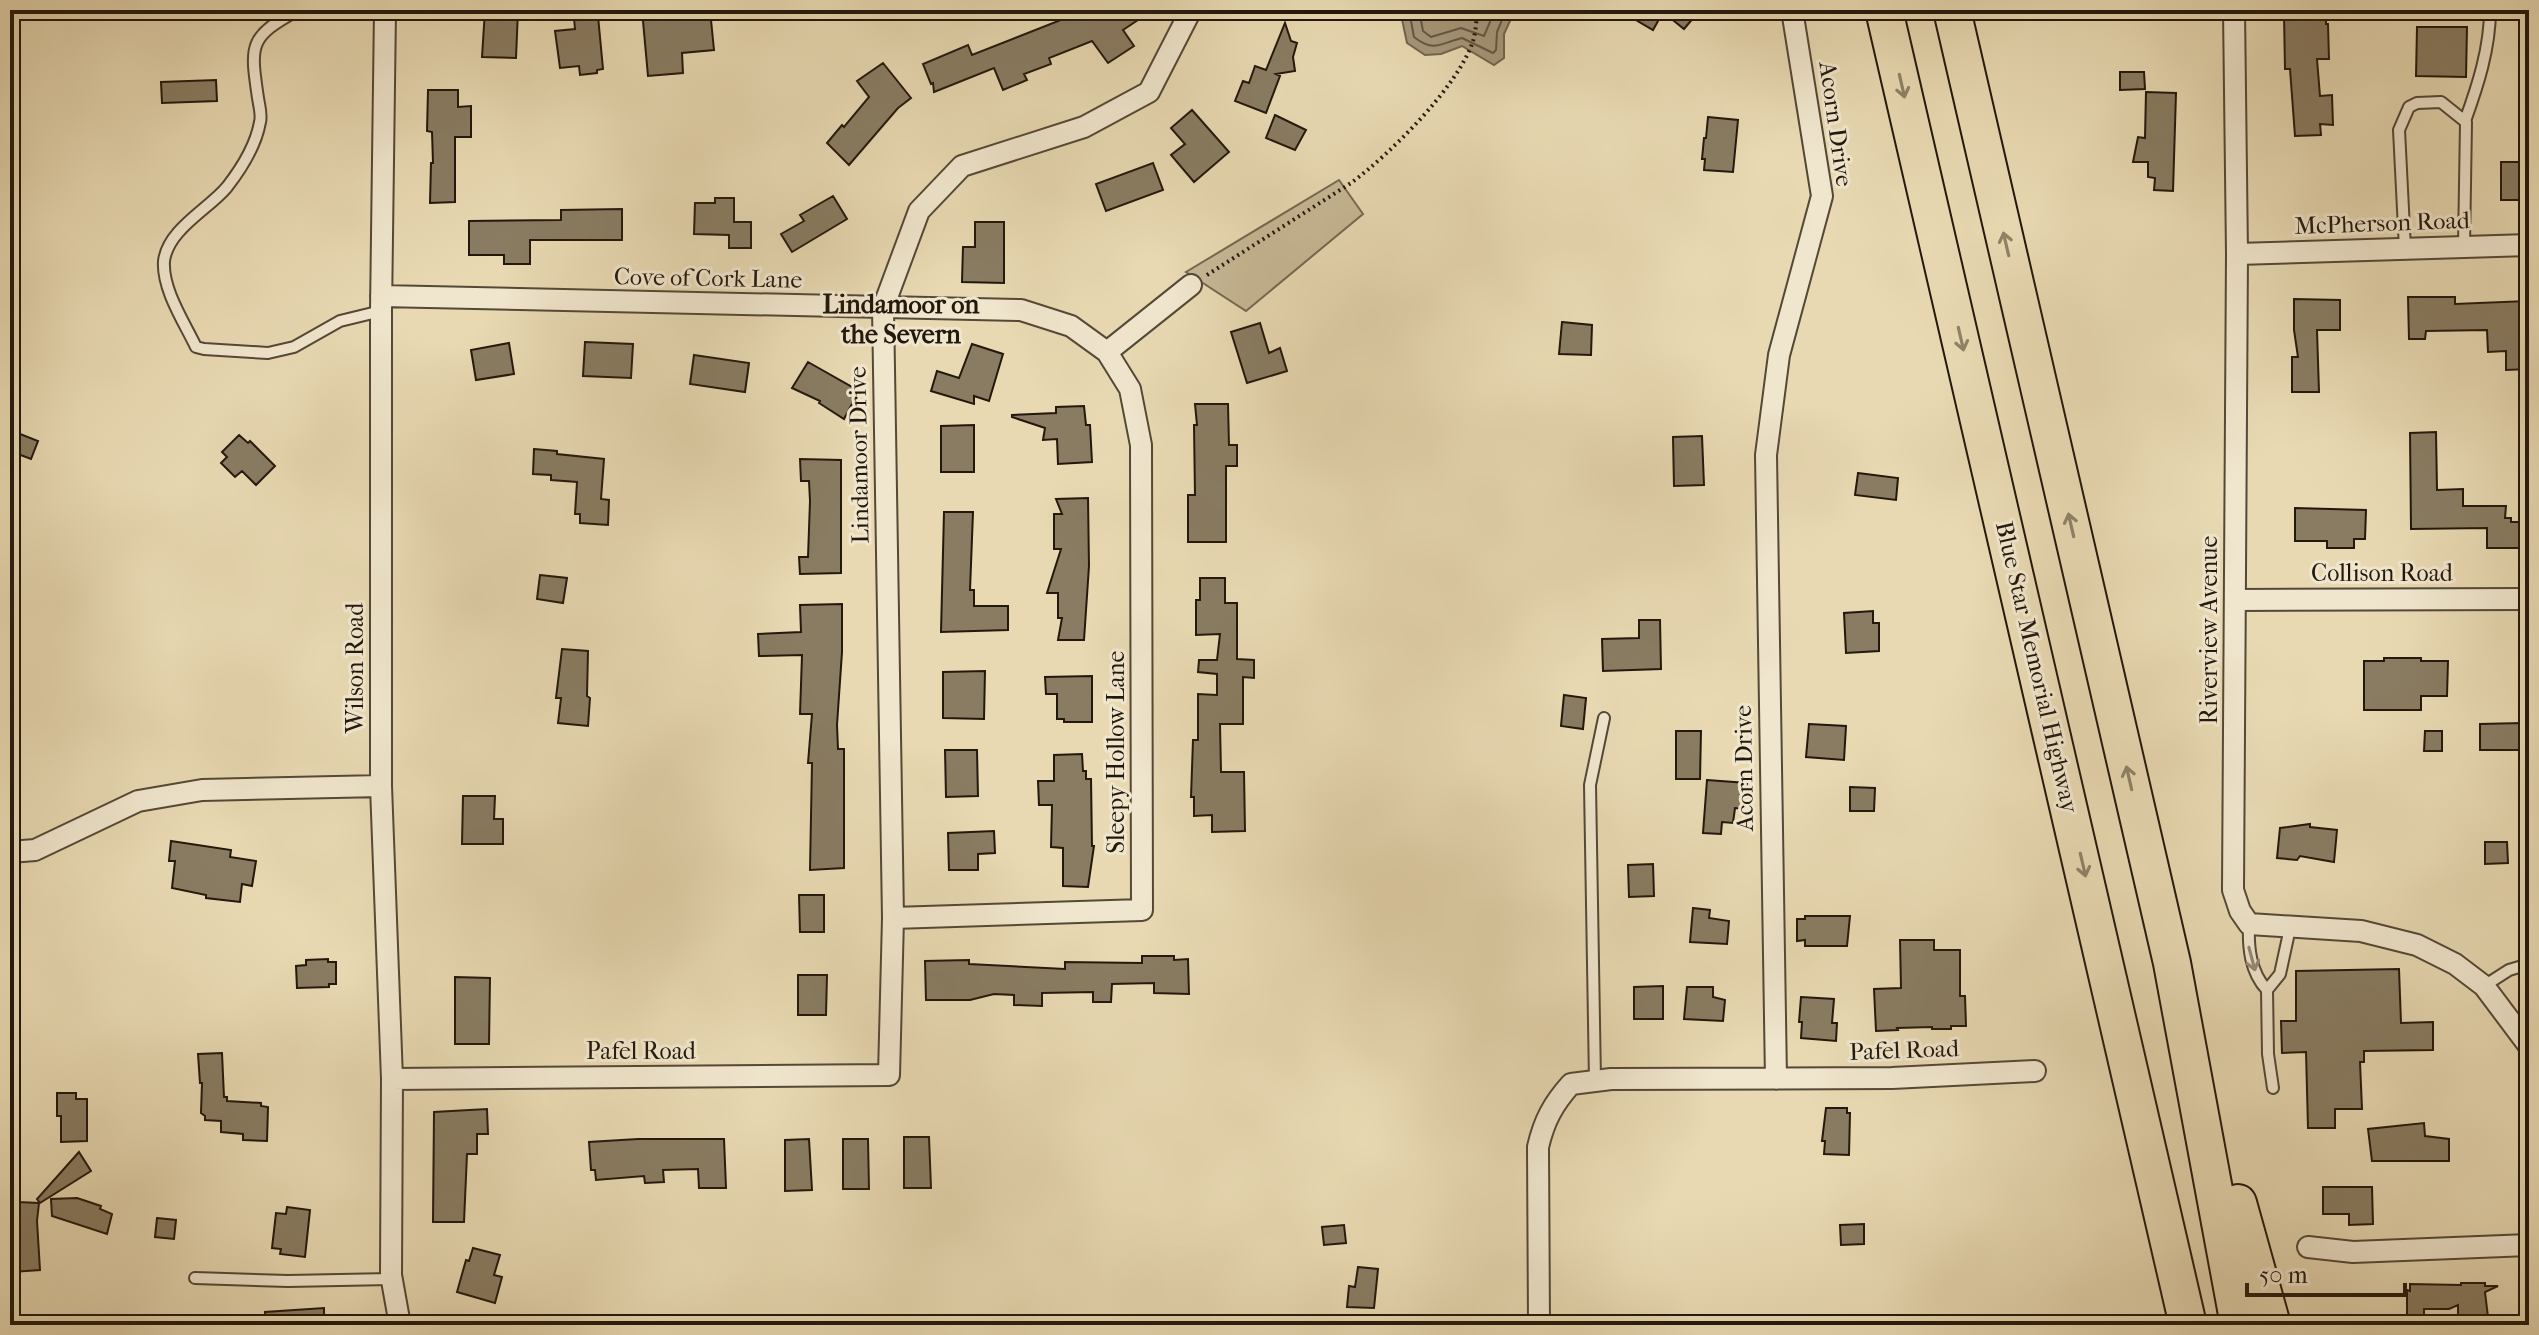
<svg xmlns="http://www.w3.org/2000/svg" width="2539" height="1335" viewBox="0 0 2539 1335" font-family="'IM FELL French Canon',serif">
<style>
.green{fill:#c7b896;stroke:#756851;stroke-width:2}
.water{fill:#a5977a;stroke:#71644e;stroke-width:2}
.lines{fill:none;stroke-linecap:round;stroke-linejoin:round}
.shore{stroke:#645843;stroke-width:2}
.building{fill:#897c62;stroke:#23180c;stroke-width:2}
.lane-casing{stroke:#544836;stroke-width:14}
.street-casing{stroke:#544836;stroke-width:24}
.highway-casing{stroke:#23180c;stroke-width:40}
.path{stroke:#23180c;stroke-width:4;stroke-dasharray:2 4;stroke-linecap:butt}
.lane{stroke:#f0e6cd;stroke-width:10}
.street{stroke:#f0e6cd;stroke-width:20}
.highway{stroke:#e8d9b2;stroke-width:36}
.oneway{stroke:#8f8267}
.oneway2{stroke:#948976}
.labels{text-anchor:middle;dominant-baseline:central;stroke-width:6;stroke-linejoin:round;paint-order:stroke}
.street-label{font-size:24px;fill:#23180c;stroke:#f0e6cd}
.neighbourhood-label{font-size:26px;font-weight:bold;fill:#23180c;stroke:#f0e6cd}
</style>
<rect width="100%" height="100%" fill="#e8d9b2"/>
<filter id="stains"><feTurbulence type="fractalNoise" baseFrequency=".0025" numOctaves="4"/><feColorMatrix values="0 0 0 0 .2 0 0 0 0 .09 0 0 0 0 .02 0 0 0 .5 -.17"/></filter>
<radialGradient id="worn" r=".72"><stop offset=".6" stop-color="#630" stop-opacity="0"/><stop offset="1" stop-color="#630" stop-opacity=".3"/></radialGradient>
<path class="green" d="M1339,180L1363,214L1246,311L1186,272Z"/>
<path class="water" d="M1400,10H1515L1504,34V58L1494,65L1462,46L1441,54L1425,55L1407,43Z"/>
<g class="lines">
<path class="shore" d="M1409,10L1414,37C1434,53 1441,43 1462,38L1493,53L1496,50L1497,32L1506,10
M1419,10L1423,31L1431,37L1461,28L1484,36L1495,10"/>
</g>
<path class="building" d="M485,10H518L516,58L482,57Z
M642,10H665V13L710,10L714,50L682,53L683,73L648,76Z
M1086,10H1153L1123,30L1134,46L1108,63L1092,41L1049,58L1051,64L1024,74L1027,80L1003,90L994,68L934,92L933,83L931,84L923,64L968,45L972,55Z
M1619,10H1700L1684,29L1663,12L1653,30Z
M2284,14H2326V24H2328L2329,59H2317L2320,96L2332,95L2333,125L2320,124L2321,135L2295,136L2290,69H2285Z
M598,16L603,69L597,70V73L580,75L579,66L560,68L555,31L575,29L574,18Z
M1285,23L1291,41L1297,43L1293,57L1295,71L1276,74L1280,76L1266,113L1235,101L1243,81L1249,83L1255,66L1266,70Z
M2417,27H2467L2466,77L2416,76Z
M883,63L911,98L898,108L849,165L827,143L842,125L844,127L869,97L857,81Z
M2120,72H2144L2145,89L2120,90Z
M216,80L217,101L162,103L161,82Z
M428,90H458V107L471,106V137H455V202L430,203L431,163H433L432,132L427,131Z
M2146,92L2176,93L2173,191L2154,190L2155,178L2148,177V162H2133L2138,137L2145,138Z
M1192,110L1229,152L1194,182L1171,155L1185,144L1171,128Z
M1275,115L1306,130L1295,150L1266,138Z
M1708,117L1738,120L1733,172L1704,170L1705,159H1702L1704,138H1706Z
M2501,162H2529V200H2501Z
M1153,163L1163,190L1106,211L1096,184Z
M833,196L847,219L792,252L781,234L804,221L800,215Z
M715,198H734V222H751V248H729V235L694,234L695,203H715Z
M622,209V240H530V264H504V255H469V221L561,220V210Z
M975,222H1004V283L962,282L963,247H975Z
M2408,297H2455V304L2527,301L2529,369L2506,370V351L2488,352L2487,330L2426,331L2425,339H2409Z
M2294,299L2340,300V330H2317L2319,392H2292V357H2298L2294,330Z
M1562,322L1592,325L1591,355L1559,354Z
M1260,323L1269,353L1280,348L1287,371L1247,383L1231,332Z
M585,342L633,344L631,378L583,376Z
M509,343L514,374L476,380L471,350Z
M972,344L1003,354L989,401L974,396V404L931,391L937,371L959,378Z
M694,355L749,363L745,392L690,384Z
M808,362L859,391L844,419L819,403L820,401L792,388Z
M1195,404H1228L1229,445H1237V466H1226V542H1188V495H1195L1194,425H1197Z
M1084,406L1086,425H1090L1092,462L1058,464L1057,439L1043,440L1045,428L1012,417V415L1056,413V407Z
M974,425V472H941V426Z
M10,430L38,441L31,459L10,451Z
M2436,432L2437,490L2463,489V506H2506L2505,518H2511V522H2529V548H2487V528L2411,529L2410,433Z
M239,435L248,443L250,441L275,466L256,485L242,471L235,477L221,463L227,457L222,452Z
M1702,436L1704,485L1674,486L1673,437Z
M534,449L557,451V454L604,459L601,499L609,500L608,525L580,523V514H575L577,482L551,480V475L533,474Z
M800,459L841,460V573L800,574L799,557H808L810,501L809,481H801Z
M1858,473L1898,478L1896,500L1855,495Z
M1088,498L1089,566L1084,640H1058L1062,618H1058V593H1047L1061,549H1054V514H1062L1056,499Z
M2295,508L2366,510L2365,539H2354V548H2327V541H2295Z
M944,512H973L970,590H974V606H1008V630L941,632Z
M540,575L567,578L563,603L537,599Z
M1200,578H1225V603H1237V659L1254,660V678L1243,677V724H1220L1221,772H1244L1245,831L1212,832V815L1194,816V797H1191L1193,740H1198V694L1217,695V674L1198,672L1199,660H1217L1220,634L1196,635V600H1200Z
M842,604V652L837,725L838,749H844V868L810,870L812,763H808L812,714H800L802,655L759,656L758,634L801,632L800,605Z
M1873,611V623H1879V651L1846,653L1844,613Z
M1639,620H1660L1661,669L1603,671L1602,639L1639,638Z
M562,649L588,651L587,696L590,698L588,726L558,723L561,698H556Z
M2384,658H2421V661H2448L2447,696H2421V710H2364V661H2384Z
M985,671L984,719L943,718V672Z
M1092,676V722H1064V719H1057V694H1046L1045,677Z
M1564,695L1586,698L1583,729L1561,726Z
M2522,723L2523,750H2480V724Z
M1809,724L1846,726L1844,760L1806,757Z
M1676,731H1701L1700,779H1676Z
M2425,731H2442V751H2424Z
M945,750H977L978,796L946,797Z
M1082,754L1083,771H1086V779H1091L1092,846H1094L1088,887L1063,886V848L1051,847L1052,805H1039L1038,781H1054V755Z
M1707,780L1747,783L1744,809L1735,808L1733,823L1722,822L1721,834L1703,833Z
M1850,787L1875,788L1874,811H1850Z
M463,796H495L494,819H503V844H462Z
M2310,824V827L2337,830L2334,862L2300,856L2297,860L2277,858L2280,828Z
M994,831L995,853L978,854V870H949L948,833Z
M171,841L231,850L230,857L256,861L252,886L242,884L240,902L206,898V895L172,888L175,861H169Z
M2485,842H2507L2508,863L2485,864Z
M1653,864L1654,896L1629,897L1628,865Z
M799,895H824V932H800Z
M1693,908L1710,910L1709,918L1729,921L1727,944L1690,942Z
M1805,916H1850L1847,946H1805V940L1797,941V919H1805Z
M1900,940H1934V950H1960V996H1965L1966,1026H1951V1029H1932V1027L1897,1028L1898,1030L1876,1031L1874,989L1901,988Z
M1142,956H1174V960L1188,959L1189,994L1154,993V983L1112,984L1111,1002H1093V992L1042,993V1006L1014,1005V995L994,994L970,1000H926L925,961L969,960V964L1065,969V962L1142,963Z
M328,959V962H336V984H329V987L297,988L296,966L306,965V960Z
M2399,969L2401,1023L2433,1022V1050L2364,1051V1062H2360L2362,1109H2335V1128H2308L2306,1052L2282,1053L2281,1021H2296V971Z
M798,975H827L826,1015H798Z
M455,977L490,978L489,1044H455Z
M1663,986V1019H1634V987Z
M1687,987H1713V997L1725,1000L1723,1021L1684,1019Z
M1801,997L1834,999L1832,1023H1837L1836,1041L1801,1038L1802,1022H1799Z
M222,1053L224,1097H227V1101L261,1103V1106L268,1107L267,1141L243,1140V1134L221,1132V1121L205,1120V1116L201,1113L202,1083H200L198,1054Z
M57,1093H76V1099H87V1141L61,1142V1116H57Z
M1826,1108H1847V1113H1850L1849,1155L1824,1154L1825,1141H1822Z
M487,1109L488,1134H477V1154H467L464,1222H433L434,1112Z
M2424,1123L2425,1136L2449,1139V1161H2372L2368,1129Z
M904,1137H929L931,1188H904Z
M638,1139H724L726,1188H699L698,1169L663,1170L664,1182L645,1183L644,1176L596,1180L595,1170H591L589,1142Z
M809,1139L812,1190L785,1191V1140Z
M843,1139H868L869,1189H843Z
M79,1152L91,1171L40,1203L37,1199Z
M2323,1187H2372L2373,1224L2349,1225V1214H2323Z
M77,1198L101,1206L100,1209L112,1214L107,1234L52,1216L51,1199Z
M17,1202L39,1203L37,1221L40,1270L12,1272L10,1249L16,1248Z
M287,1207L310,1210L305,1257L280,1254L281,1249L272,1248L276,1213L286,1214Z
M157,1218L176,1220L174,1239L155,1237Z
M1864,1224V1244L1841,1245L1840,1225Z
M1344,1225L1346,1243L1324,1245L1322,1227Z
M473,1248L500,1255L494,1275L502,1277L495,1303L457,1292L466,1260L469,1261Z
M1358,1267L1378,1269L1374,1308L1347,1307L1349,1286L1355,1287Z
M2461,1283H2485V1286H2498L2485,1292L2488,1317H2486V1323H2475V1325L2458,1323V1305L2449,1309H2424V1322H2407V1290L2410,1291V1284L2461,1285Z
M324,1308V1325H266L265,1312Z"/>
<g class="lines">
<g class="lane-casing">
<path id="lane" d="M298,10C249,37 250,44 258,98C259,105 262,115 260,122C256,145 241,169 227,187C209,209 168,229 164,261C162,289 184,322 196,347L204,349L268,353L294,347L340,321L381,311
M2465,121C2478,85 2490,48 2490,10
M2405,249L2399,130L2409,107L2417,103L2441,102L2466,122L2464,247
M2249,924C2248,947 2250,972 2267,990
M2484,986L2509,970L2529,964
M1595,1081L1590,785L1604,718
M2273,1088L2268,1054L2267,990L2280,974L2290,928
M195,1278L288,1281L391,1279"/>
</g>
<g class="street-casing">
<path id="street" d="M385,10L381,311V786L392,1079L391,1275L400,1325
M2234,10L2237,254L2233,890L2240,911L2249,924L2361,931L2417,945L2455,964L2484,986L2529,1046
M2237,254L2529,245
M381,296L1021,310L1071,326L1107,352L1191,285
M2236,600L2529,599
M10,852L35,850L138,801L202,790L381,786
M893,918L1142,910L1141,445L1130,389L1107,352
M392,1079L889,1075L893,918L883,308L919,211L962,166L1084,127L1149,92L1191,10
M1776,1079L1766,455L1779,355L1822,196L1792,10
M2308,1247L2353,1252L2529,1245
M1539,1325L1538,1147C1544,1121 1553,1104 1571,1084L1611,1079L1892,1078L2035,1071"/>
</g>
<g class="highway-casing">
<path id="highway" d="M1884,10L2188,1325
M1952,10L2172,963L2239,1325
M2238,1203L2272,1325"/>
</g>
<path class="path" d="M1207,275L1351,183C1389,155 1458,87 1473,41C1476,32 1476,20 1478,10"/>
<use href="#lane" class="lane"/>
<use href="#street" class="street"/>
<use href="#highway" class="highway"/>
</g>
<defs><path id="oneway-shaft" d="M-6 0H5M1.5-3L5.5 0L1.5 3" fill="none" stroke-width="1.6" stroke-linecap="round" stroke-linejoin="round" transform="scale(2)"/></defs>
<g class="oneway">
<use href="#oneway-shaft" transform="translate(1902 86) rotate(77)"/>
<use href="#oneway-shaft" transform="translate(2006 244) rotate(-103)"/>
<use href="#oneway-shaft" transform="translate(1961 339) rotate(77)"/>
<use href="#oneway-shaft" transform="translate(2071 525) rotate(-103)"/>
<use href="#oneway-shaft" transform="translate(2129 778) rotate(-103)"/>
<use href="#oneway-shaft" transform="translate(2083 865) rotate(77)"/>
</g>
<use class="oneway2" href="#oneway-shaft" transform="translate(2252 959) rotate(75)"/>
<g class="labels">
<g class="street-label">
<text transform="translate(1836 124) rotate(82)">Acorn Drive</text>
<text transform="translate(2382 223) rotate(-2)">McPherson Road</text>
<text transform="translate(708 278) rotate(1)">Cove of Cork Lane</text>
<text transform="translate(859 455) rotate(-91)">Lindamoor Drive</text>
<text x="2382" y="573">Collison Road</text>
<text transform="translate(2209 630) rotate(-90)">Riverview Avenue</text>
<text transform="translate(2037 667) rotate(77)">Blue Star Memorial Highway</text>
<text transform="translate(355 668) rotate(-90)">Wilson Road</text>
<text transform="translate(1116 752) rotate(-90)">Sleepy Hollow Lane</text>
<text transform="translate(1744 768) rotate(-91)">Acorn Drive</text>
<text transform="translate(1904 1050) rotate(-2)">Pafel Road</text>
<text x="641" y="1051">Pafel Road</text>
</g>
<g class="neighbourhood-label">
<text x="901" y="304">Lindamoor on<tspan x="901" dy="30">the Severn</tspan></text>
</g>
</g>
<rect width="2539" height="1335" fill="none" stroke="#e8d9b2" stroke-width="40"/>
<rect x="12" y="12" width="2515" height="1311" fill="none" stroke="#23180c" stroke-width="4"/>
<rect x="20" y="20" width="2499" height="1295" fill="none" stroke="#23180c" stroke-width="2"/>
<path d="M2247 1283v12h158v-12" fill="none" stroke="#23180c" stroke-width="4"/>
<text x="2259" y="1283" font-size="24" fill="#23180c" stroke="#f0e6cd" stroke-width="6" paint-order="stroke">50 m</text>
<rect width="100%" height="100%" filter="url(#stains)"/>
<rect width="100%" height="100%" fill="url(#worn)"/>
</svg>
